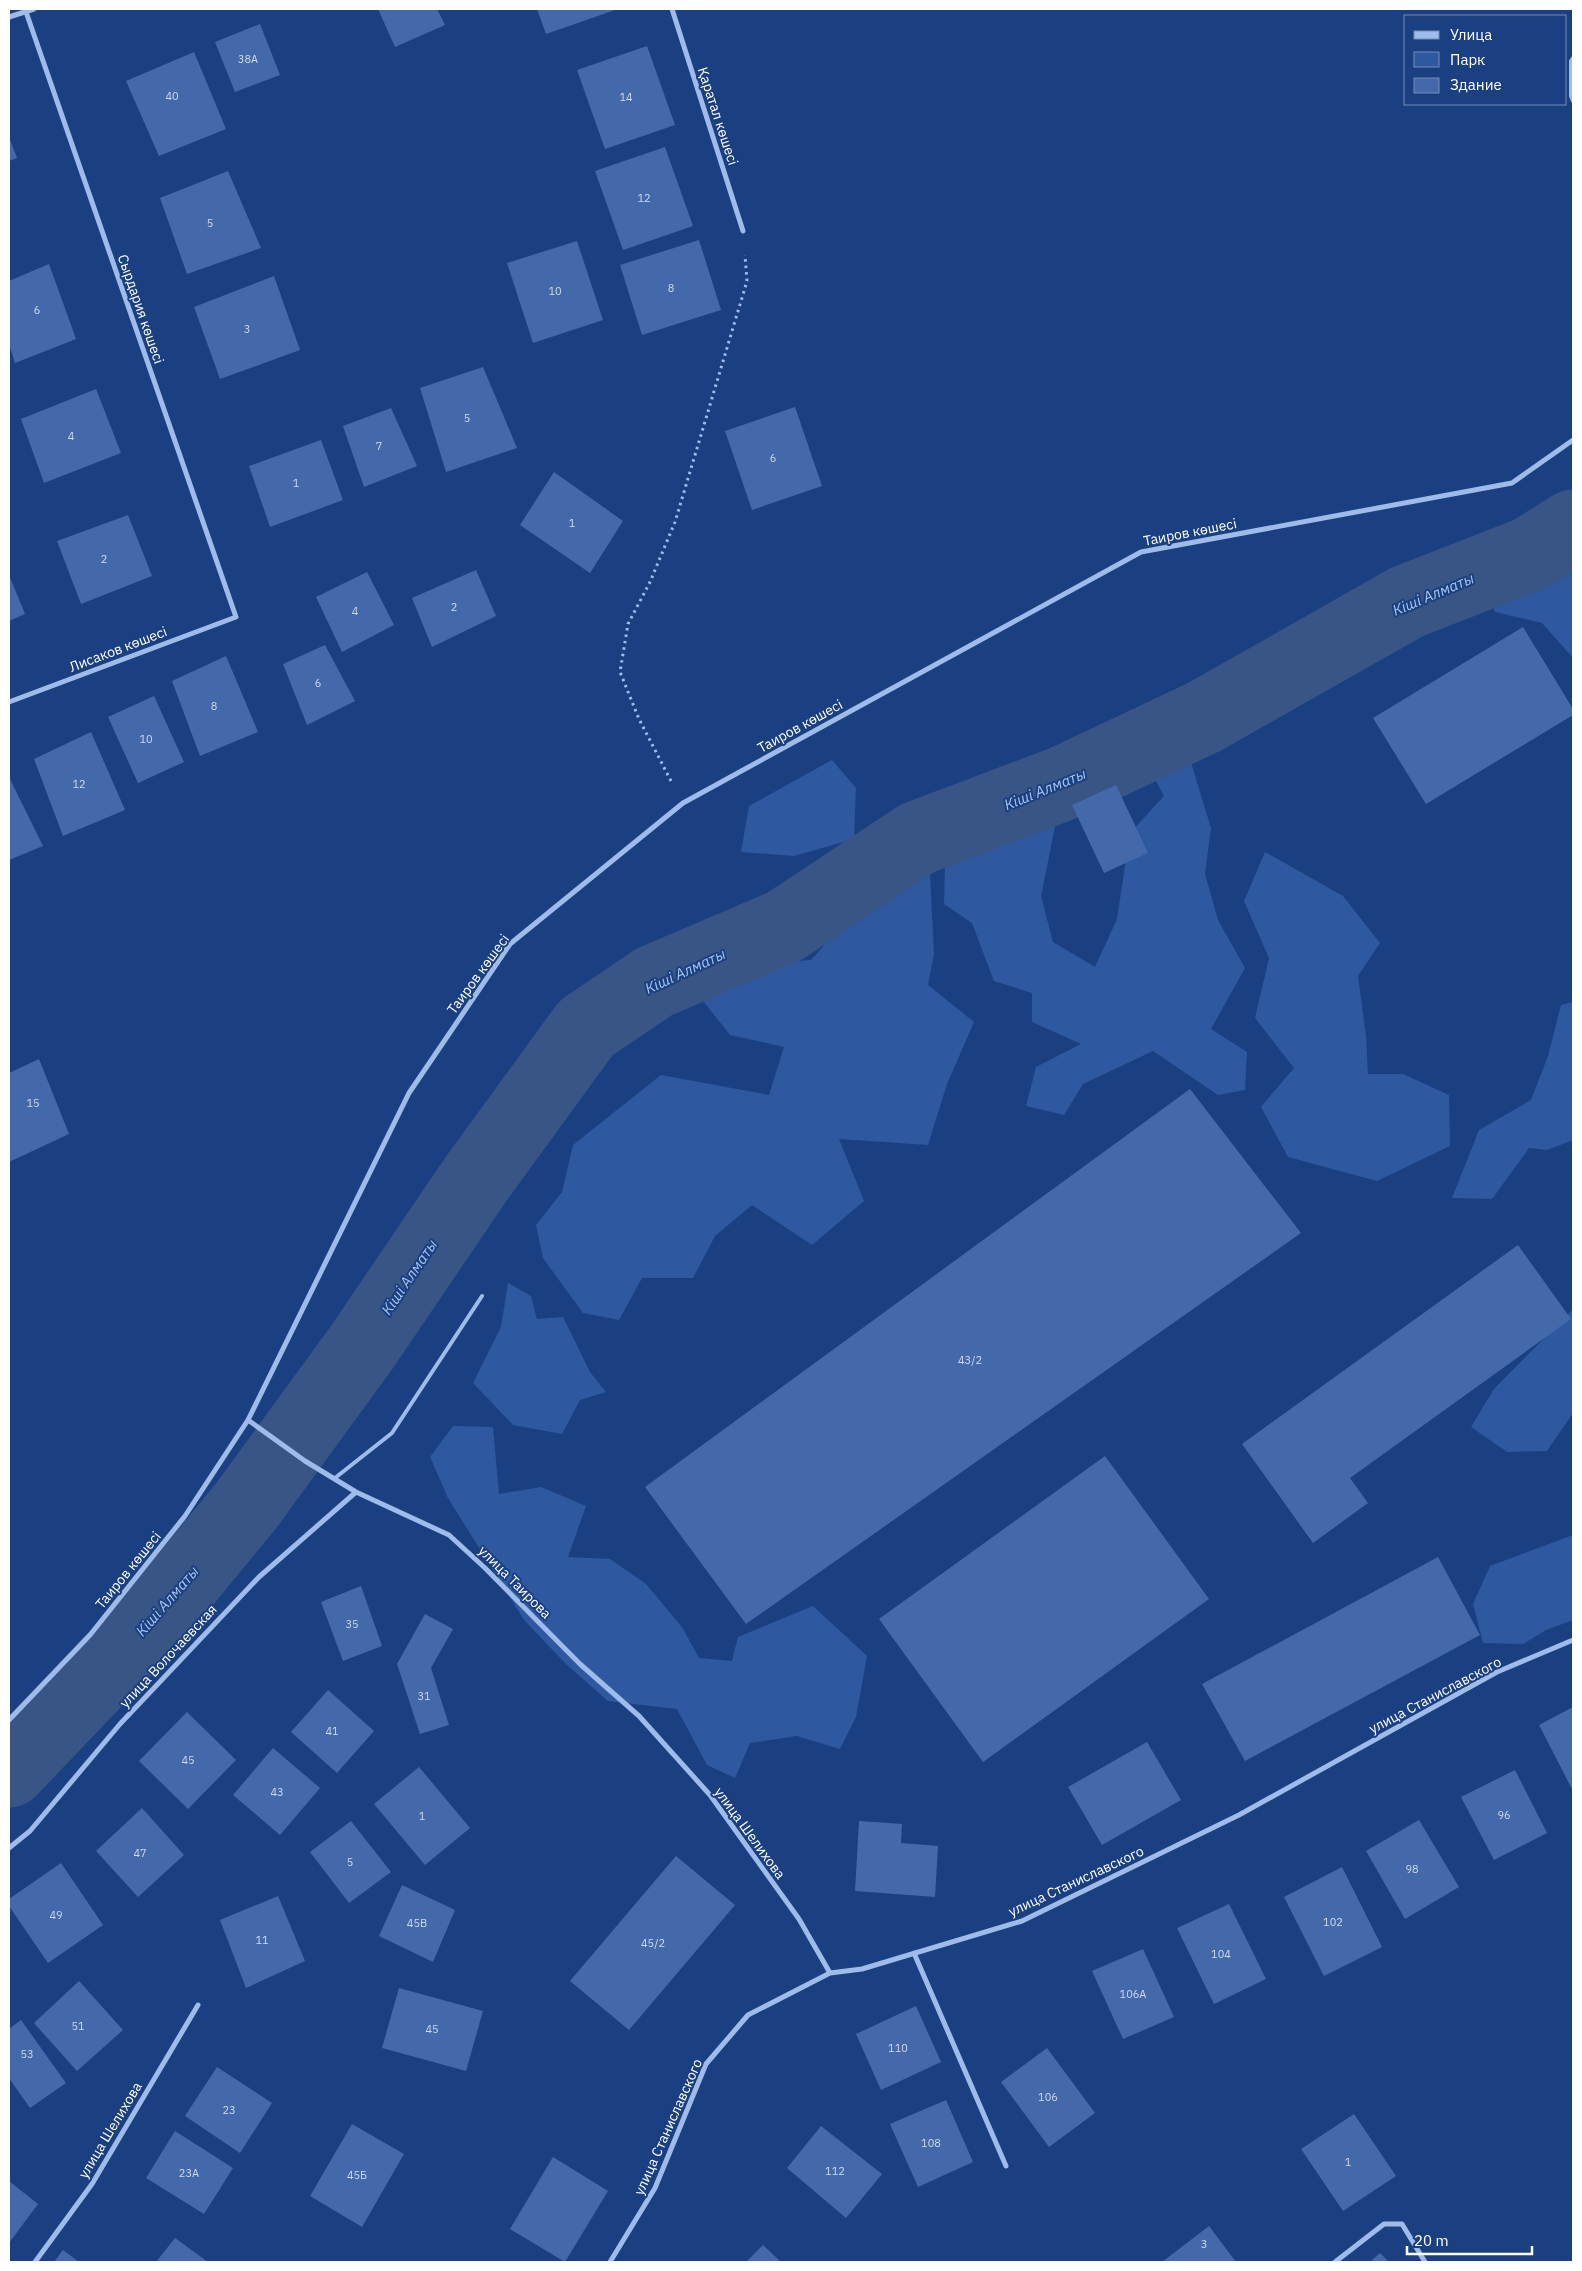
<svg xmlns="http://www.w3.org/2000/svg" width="1582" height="2271" viewBox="0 0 1582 2271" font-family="'IBM Plex Sans',sans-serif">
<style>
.green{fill:#2e58a0}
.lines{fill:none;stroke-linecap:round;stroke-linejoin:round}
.river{stroke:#395585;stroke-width:75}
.building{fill:#4369ab}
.path{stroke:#9ebbea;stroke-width:3;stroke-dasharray:2.5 4;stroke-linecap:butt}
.lane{stroke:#9ebbea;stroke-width:4}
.street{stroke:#9ebbea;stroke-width:5}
.labels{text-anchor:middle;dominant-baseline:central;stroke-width:4;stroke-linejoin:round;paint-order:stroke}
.number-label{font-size:11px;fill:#d0daea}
.street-label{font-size:14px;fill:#fff;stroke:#1b4081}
.water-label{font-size:15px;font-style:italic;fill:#a9c5f2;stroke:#1b4081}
</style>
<rect width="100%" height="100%" fill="#1b4081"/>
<path class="green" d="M1573,546V658L1542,623L1495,612L1488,592Z
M1188,753L1211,828L1205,874L1218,920L1245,968L1211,1029L1247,1052L1245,1090L1218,1095L1153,1051L1083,1084L1064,1115L1026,1106L1036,1067L1081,1044L1032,1022V993L994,981L972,923L944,904L945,862L1011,823L1059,807L1041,896L1053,942L1095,967L1117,919L1130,833L1164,796L1149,768Z
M832,760L856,788L854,839L794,856L741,852L749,806Z
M1265,852L1343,896L1380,943L1358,976L1366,1036L1368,1074H1403L1449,1095L1450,1146L1377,1181L1288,1157L1261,1107L1294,1068L1255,1018L1269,958L1244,901Z
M930,874L934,954L928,985L974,1022L947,1084L928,1145L839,1139L864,1201L812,1245L752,1205L715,1236L693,1278H642L619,1320L583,1313L543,1258L536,1225L562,1192L573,1145L661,1075L769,1095L784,1047L730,1035L700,997L734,966L811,960L874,890Z
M1573,1002V1140L1547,1150L1529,1148L1492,1199L1452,1198L1479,1130L1531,1100L1548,1056L1561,1005Z
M508,1283L531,1296L537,1319L563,1317L590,1372L606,1392L580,1400L562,1434L513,1425L473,1383L501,1327Z
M1573,1309V1413L1547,1451L1507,1452L1471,1427L1494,1389Z
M453,1426L493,1427L499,1494L541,1487L586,1506L568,1557L610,1559L646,1584L682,1627L699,1658L732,1661L738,1637L813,1606L867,1656L856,1717L840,1749L797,1736L750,1743L735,1778L707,1765L677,1709L608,1701L566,1664L524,1620L448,1498L430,1457Z
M1573,1535V1620L1546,1630L1523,1644L1483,1643L1473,1604L1490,1566Z"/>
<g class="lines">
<path class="river" d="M9,1770L153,1619L246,1506L362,1347L476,1179L586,1028L654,982L785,926L918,838L1064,783L1204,717L1407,602L1530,554L1573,527"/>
</g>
<path class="building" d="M378,9H437L445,25L395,47Z
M537,9H618L546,34Z
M260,24L280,75L235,92L215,42Z
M647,46L675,125L605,149L577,70Z
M194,52L226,129L159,156L126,81Z
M9,137L17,158L9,161Z
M665,147L693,226L623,250L595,171Z
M228,171L261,248L187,274L160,198Z
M699,240L721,310L642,335L620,265Z
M577,241L603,320L533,343L507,263Z
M49,264L76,339L15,363L9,344V281Z
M274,276L300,350L220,379L194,307Z
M483,367L517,448L446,472L420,388Z
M96,389L121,453L44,483L21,419Z
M795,407L822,486L752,510L725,431Z
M391,408L417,466L364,487L343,426Z
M321,440L343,500L270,527L249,466Z
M554,472L623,521L590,573L520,525Z
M128,515L152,576L81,604L57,541Z
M476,570L496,616L432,647L412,598Z
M367,572L394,625L342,652L316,597Z
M9,575L25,614L9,621Z
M1523,627L1573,709V715L1426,804L1373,718Z
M325,645L355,701L307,725L283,664Z
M226,656L258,732L200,756L172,681Z
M154,696L184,762L138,783L108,717Z
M91,732L125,810L63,836L34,759Z
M9,777L43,846L9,860Z
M1116,785L1148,853L1104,873L1072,805Z
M39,1059L69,1134L9,1162V1073Z
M1190,1089L1301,1233L746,1624L645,1487Z
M1518,1245L1571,1319L1350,1478L1368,1503L1313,1543L1242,1444Z
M1105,1456L1209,1599L983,1762L879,1619Z
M1438,1557L1480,1635L1245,1761L1202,1684Z
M361,1586L382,1646L343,1661L321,1602Z
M425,1614L453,1629L431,1668L449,1725L420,1734L397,1664Z
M328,1690L374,1731L337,1773L291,1732Z
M1573,1707V1791L1539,1725Z
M187,1712L236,1760L188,1809L139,1761Z
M1147,1742L1181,1800L1102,1845L1068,1787Z
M273,1748L320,1788L280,1835L233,1795Z
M419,1767L470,1828L425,1865L374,1804Z
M1515,1770L1547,1833L1494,1860L1461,1797Z
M142,1808L184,1855L138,1897L96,1851Z
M1419,1820L1459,1887L1405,1919L1366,1851Z
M351,1821L391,1872L349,1903L310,1852Z
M859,1821L902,1824L901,1843L938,1846L935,1897L855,1891Z
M676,1856L735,1905L629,2030L570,1981Z
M61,1863L103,1925L48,1963L9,1906V1899Z
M1342,1867L1382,1947L1324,1976L1284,1897Z
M402,1885L455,1910L433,1962L379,1936Z
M278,1896L305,1961L246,1988L220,1920Z
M1229,1904L1266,1979L1214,2004L1177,1928Z
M1143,1949L1174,2017L1123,2039L1092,1971Z
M79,1981L123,2030L77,2071L34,2023Z
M399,1988L483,2011L466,2071L382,2048Z
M916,2006L941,2062L881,2090L856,2034Z
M21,2020L66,2083L30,2108L9,2078V2029Z
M1047,2048L1095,2113L1049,2147L1001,2082Z
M217,2067L272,2103L240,2153L185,2116Z
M946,2100L973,2162L918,2187L890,2124Z
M1354,2114L1396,2176L1343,2211L1301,2149Z
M352,2124L404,2154L362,2227L310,2196Z
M821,2126L882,2174L846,2218L787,2168Z
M175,2131L233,2168L204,2214L146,2178Z
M553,2157L608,2191L565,2262L510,2229Z
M9,2181L38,2204L9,2243Z
M1209,2226L1236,2262H1162Z
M175,2238L208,2262H156Z
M763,2245L781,2262H746Z
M63,2250L79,2262H54Z
M1380,2253L1389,2262H1370Z"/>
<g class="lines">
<path class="path" d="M671,781L639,719L620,672L628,624L650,582L675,522L747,281L745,255"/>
<path class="lane" d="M1573,58L1571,61V96L1573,101
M335,1478L392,1433L482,1296"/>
<path class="street" d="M672,9L743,231
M9,17L34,9
M9,702L236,617L25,9
M248,1420L305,1461L356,1492L449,1535L485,1568L580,1664L639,1716L710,1795L799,1919L830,1973
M9,1720L90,1635L185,1516L248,1420L409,1093L510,944L683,803L1141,552L1512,483L1573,440
M9,1848L30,1831L120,1724L259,1577L356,1492
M914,1953L1006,2166
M35,2262L92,2184L198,2005
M610,2262L655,2188L706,2064L748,2015L830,1973L862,1969L1022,1921L1239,1815L1497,1672L1573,1640
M1335,2262L1384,2224H1402L1425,2262"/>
</g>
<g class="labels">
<g class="number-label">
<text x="248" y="59">38А</text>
<text x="172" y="96">40</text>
<text x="626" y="97">14</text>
<text x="644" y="198">12</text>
<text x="210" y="223">5</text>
<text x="671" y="288">8</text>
<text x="555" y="291">10</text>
<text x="37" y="310">6</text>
<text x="247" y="329">3</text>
<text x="467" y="418">5</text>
<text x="71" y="436">4</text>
<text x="379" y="446">7</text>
<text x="773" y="458">6</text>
<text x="296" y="483">1</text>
<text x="572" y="523">1</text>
<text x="104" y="559">2</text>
<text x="454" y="607">2</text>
<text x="355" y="611">4</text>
<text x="318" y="683">6</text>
<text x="214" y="706">8</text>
<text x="146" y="739">10</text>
<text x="79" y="784">12</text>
<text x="33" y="1103">15</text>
<text x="970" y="1360">43/2</text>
<text x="352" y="1624">35</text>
<text x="424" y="1696">31</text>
<text x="332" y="1731">41</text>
<text x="188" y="1760">45</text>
<text x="277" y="1792">43</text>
<text x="1504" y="1815">96</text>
<text x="422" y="1816">1</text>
<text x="140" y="1853">47</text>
<text x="350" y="1862">5</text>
<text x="1412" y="1869">98</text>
<text x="56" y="1915">49</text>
<text x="1333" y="1922">102</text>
<text x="417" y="1923">45В</text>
<text x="262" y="1940">11</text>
<text x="653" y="1943">45/2</text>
<text x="1221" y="1954">104</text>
<text x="1133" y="1994">106А</text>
<text x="78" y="2026">51</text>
<text x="432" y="2029">45</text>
<text x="898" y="2048">110</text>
<text x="27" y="2054">53</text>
<text x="1048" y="2097">106</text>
<text x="229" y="2110">23</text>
<text x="931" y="2143">108</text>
<text x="1348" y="2162">1</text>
<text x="835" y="2171">112</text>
<text x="189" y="2173">23А</text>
<text x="357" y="2175">45Б</text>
<text x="1204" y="2244">3</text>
</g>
<g class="street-label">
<text transform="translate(718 116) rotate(72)">Қаратал көшесі</text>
<text transform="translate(141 309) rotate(71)">Сырдария көшесі</text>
<text transform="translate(1190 532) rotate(-11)">Таиров көшесі</text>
<text transform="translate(118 649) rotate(-21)">Лисаков көшесі</text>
<text transform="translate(800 726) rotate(-29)">Таиров көшесі</text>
<text transform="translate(478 974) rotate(-54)">Таиров көшесі</text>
<text transform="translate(128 1570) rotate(-51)">Таиров көшесі</text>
<text transform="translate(515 1582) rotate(45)">улица Таирова</text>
<text transform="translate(168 1656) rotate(-47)">улица Волочаевская</text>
<text transform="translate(1435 1695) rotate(-28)">улица Станиславского</text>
<text transform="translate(750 1833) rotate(54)">улица Шелихова</text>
<text transform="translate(1076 1881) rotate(-25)">улица Станиславского</text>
<text transform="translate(668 2127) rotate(-66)">улица Станиславского</text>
<text transform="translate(110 2130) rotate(-59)">улица Шелихова</text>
</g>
<g class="water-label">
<text transform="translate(1433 594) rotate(-23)">Кіші Алматы</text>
<text transform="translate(1045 789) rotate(-22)">Кіші Алматы</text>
<text transform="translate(685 971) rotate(-25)">Кіші Алматы</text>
<text transform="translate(409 1277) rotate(-56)">Кіші Алматы</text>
<text transform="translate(167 1601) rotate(-49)">Кіші Алматы</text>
</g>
</g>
<rect width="1582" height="2271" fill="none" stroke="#ffffff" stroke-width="20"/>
<rect x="1404" y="15" width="162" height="90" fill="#1b4081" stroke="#768cb3"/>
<rect x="1414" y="31" width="25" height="8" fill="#9ebbea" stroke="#768cb3"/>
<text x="1450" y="40" font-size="15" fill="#ffffff">Улица</text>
<rect x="1414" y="52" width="25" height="15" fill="#2e58a0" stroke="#768cb3"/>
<text x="1450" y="65" font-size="15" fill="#ffffff">Парк</text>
<rect x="1414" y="78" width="25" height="15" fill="#4369ab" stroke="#768cb3"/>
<text x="1450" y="90" font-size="15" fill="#ffffff">Здание</text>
<path d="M1407 2246v8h125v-8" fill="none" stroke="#ffffff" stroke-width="2.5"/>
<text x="1414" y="2246" font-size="15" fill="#ffffff" stroke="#1b4081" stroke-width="4" paint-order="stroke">20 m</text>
</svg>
